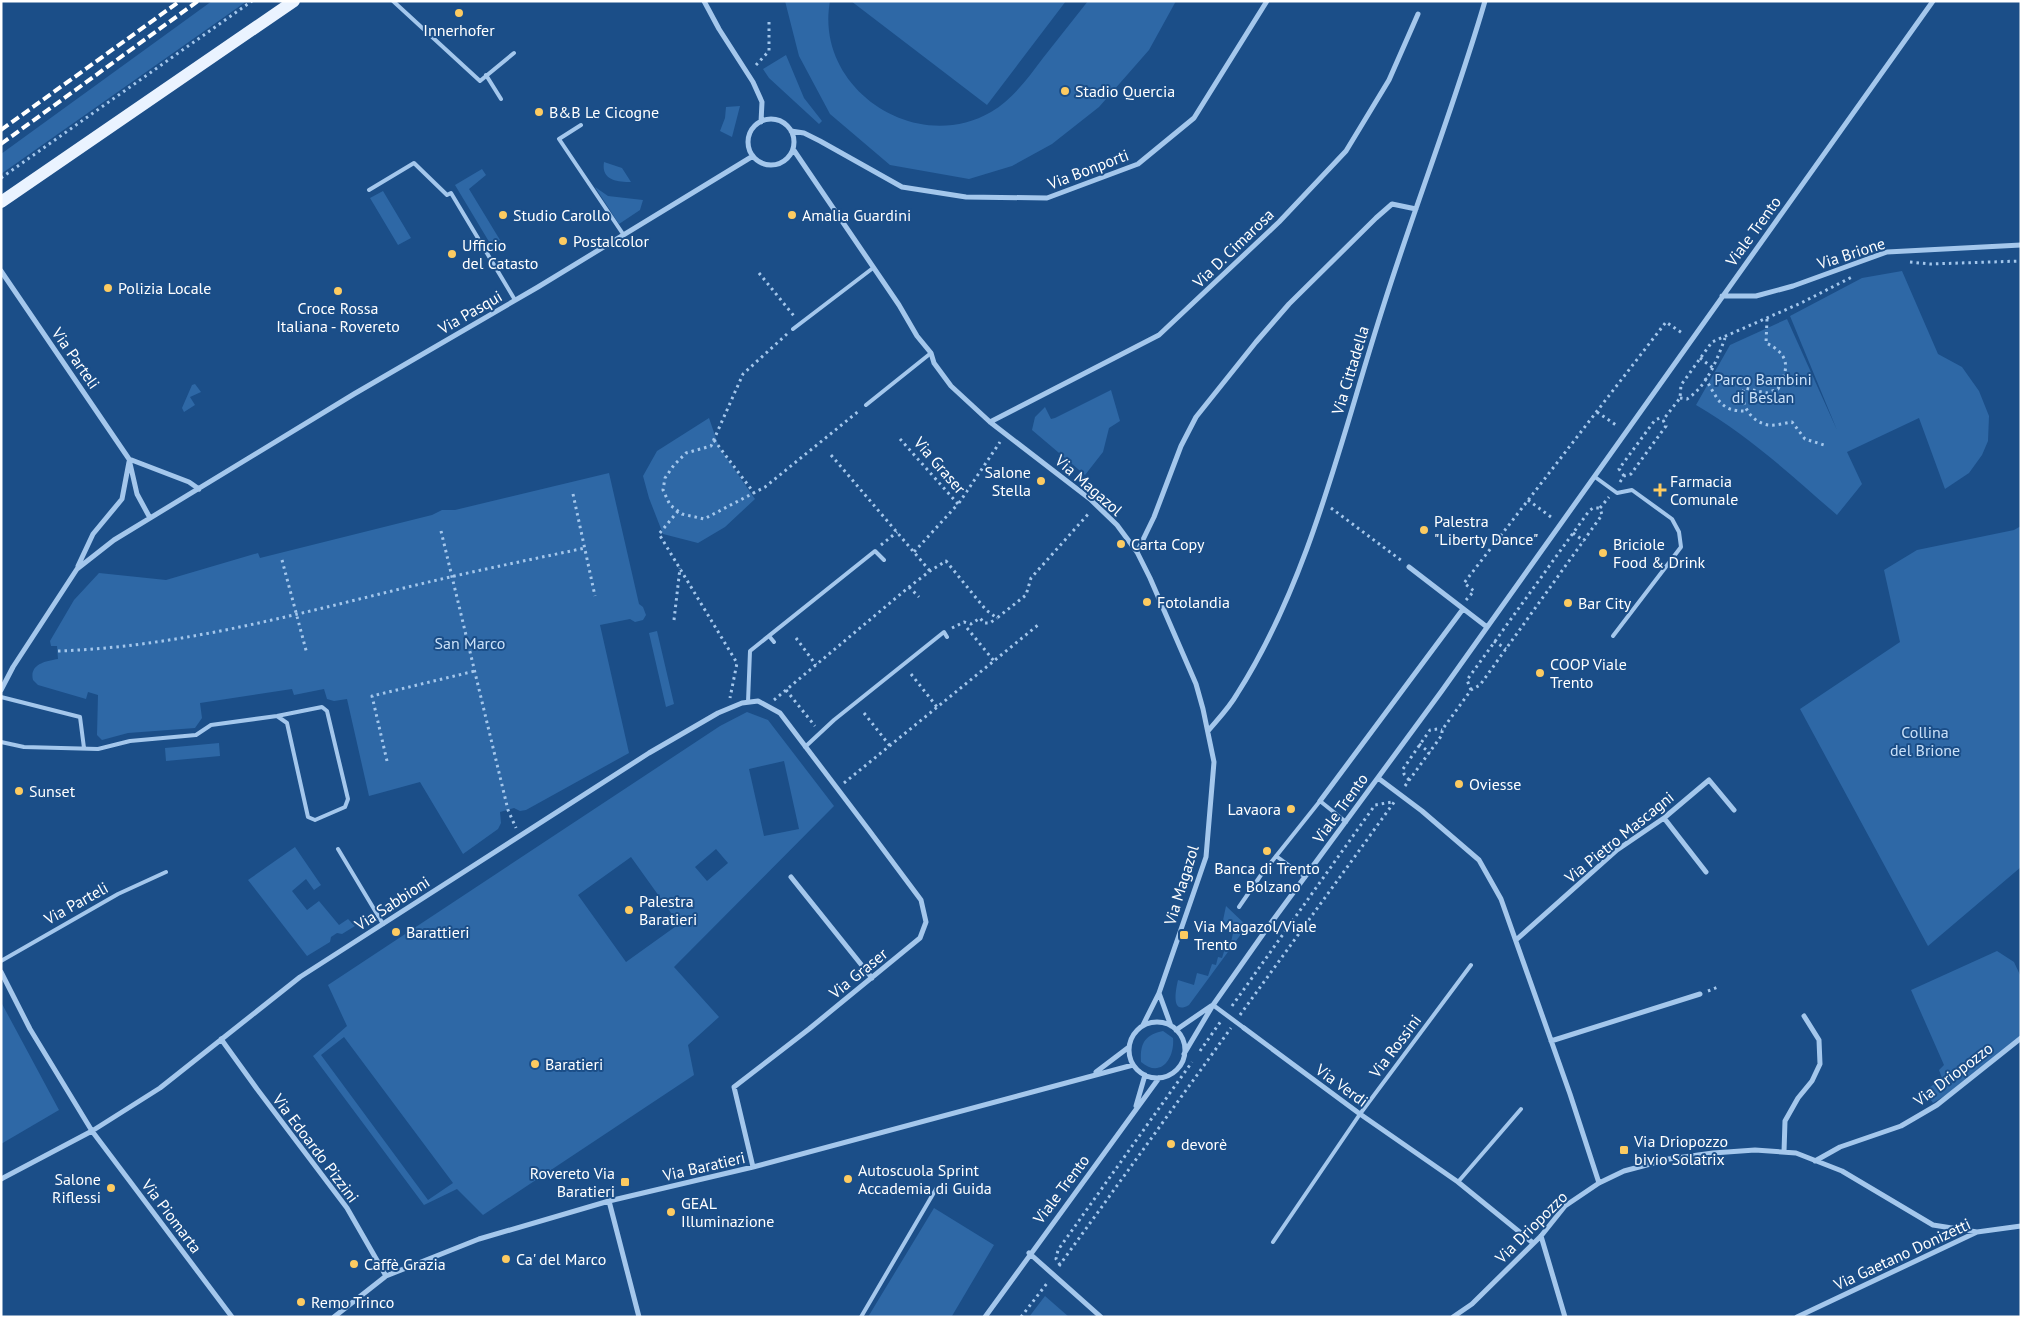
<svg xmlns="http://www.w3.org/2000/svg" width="2022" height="1318" viewBox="0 0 2022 1318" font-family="'PT Sans',sans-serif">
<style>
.green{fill:#2e68a6;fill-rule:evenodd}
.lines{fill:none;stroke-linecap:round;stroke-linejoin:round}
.path{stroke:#a4c7ec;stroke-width:3;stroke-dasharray:2.5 4;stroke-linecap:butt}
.service{stroke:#a4c7ec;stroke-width:4}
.pedestrian{stroke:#a4c7ec;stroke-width:4.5}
.minor{stroke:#a4c7ec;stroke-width:5}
.primary{stroke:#eaf3ff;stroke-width:12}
.rail{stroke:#fff;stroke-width:4;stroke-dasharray:9 4;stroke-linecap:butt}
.poi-dot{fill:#fdcb61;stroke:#1b4e88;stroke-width:2}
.labels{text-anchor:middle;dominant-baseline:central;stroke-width:4;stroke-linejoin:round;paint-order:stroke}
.poi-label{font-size:16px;fill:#fff;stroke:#1b4e88;text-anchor:start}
.street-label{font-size:16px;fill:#fff;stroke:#1b4e88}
.park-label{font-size:16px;fill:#cae1f9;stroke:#1b4e88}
</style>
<rect width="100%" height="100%" fill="#1b4e88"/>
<path class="green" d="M212,1H247L1,174V154Z
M785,1H830C814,88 915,156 991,112C1013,99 1028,78 1043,58C1058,39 1073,20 1088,1H1176L1149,50L1099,107L1052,144L1012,166L969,179L890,165L830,114L799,56Z
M851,1H1066L987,105Z
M786,55L804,98L822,121L819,124L769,78L763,69Z
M740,106L732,137L720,131L725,118L726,107Z
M604,162L622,168L631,182C617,182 601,180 604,162Z
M482,169L486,175L469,189L500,240L491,245L455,185Z
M595,187L608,196L643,200L640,210L619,224Z
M383,191L411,238L398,245L370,198Z
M1902,271L1938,354L1962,367L1979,391L1989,416L1988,441L1982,455L1969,473L1945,489L1919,418L1847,452L1862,484L1837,515C1791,475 1748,435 1696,405L1730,345L1787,319L1837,430L1790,316L1862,278Z
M195,384L201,392L190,397L195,405L184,412L182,408L192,385Z
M1111,390L1120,421L1109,428L1103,452L1085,475L1032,430L1035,417L1045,407L1051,419L1055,418Z
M709,418L719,447L755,499L725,527L698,543L663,534L649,498L643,476L657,451Z
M609,473L639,604L643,607L646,615L643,620L635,622L630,619L600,625L629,753L526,810L520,811L514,808L500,812L501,823L498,829L463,854L420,782L369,796L347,699L334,701L327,699L324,689L294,695L292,689L200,703L202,718L195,728L128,733L102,740L97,735L98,695L88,692L86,699L38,685L33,680C29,664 46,661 58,659L57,646H51L50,641L74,600L99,573L166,580L258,553L260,558L432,515L442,510H455Z
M2021,526V867L1928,946L1800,709L1900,642L1884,570L1917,550L2014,530Z
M657,631L674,704L666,707L649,633Z
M747,712L768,720L834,806L674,967L719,1017L688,1045L694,1075L483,1215L457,1189L424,1205L313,1056L347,1026L328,985L720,726ZM784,761L799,829L764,836L749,769ZM716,849L728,863L707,881L695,867ZM631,857L679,924L626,962L578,895ZM344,1037L453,1183L428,1200L321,1055Z
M219,743L220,756L166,761L165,748Z
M295,847L321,885L314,890L306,879L292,891L307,910L319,901L339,925L348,919L355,926L342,934L337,933L331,937L330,942L307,956L248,880Z
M1226,906L1247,926L1189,1005C1170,1016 1176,989 1178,980L1194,985L1197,973L1208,976L1212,964L1216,965L1218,957L1222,958L1227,942H1231L1234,929L1222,925Z
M1997,951L2014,962L2021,977V1036L1965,1083L1933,1103L1925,1091L1942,1078L1939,1070L1944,1065L1911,990Z
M1,1002L59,1110L1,1144Z
M1163,1031L1173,1038C1175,1058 1161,1079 1141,1062C1140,1044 1144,1035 1163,1031Z
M934,1208L994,1245L952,1316L868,1317Z
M1045,1296L1069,1317H1029Z"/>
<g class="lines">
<path class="path" d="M756,65L769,51V22
M1,178L252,1
M1910,262L1930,264L2021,261
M759,273L794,316
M1767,319L1766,343C1789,354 1790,367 1778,389L1766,393L1745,388L1742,393C1743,408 1752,422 1768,425C1775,426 1784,423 1792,422L1805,439L1824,445
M787,334L743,374L711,446L686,453L674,465L665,478L663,490L670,505L682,514L704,519L765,487L860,410
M1700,358L1713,368
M1705,378C1718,399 1720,412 1747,411
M1680,398L1687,399C1707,386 1717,360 1725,338
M1597,412L1616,425
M900,439L958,504L914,552
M714,440L754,493
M831,455L930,571
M1624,476L1619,469L1655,420L1660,418L1663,420
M1620,482L1624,476L1631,474L1666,426L1663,420L1680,398L1681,385L1712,342L1801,303L1852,277
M573,494L595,596
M1528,500L1551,517
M959,503L1000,442
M1331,508L1402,561
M1600,508L1609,497
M678,511L659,534L737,663L730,698
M441,531L508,810L516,828
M1573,533L1584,541
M881,545L897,532
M282,560L307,654
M909,587L919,597
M1466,600L1474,591L1464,583L1666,322L1682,333
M674,620L680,568
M952,628L964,622L971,624L980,618L984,623H990L997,618
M967,628L994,661
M796,638L816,665
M1494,641L1506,649
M58,651C176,647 290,616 404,588C464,573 524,561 585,548
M911,674L937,707
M786,690L815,726
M1471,690L1467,680L1589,511L1593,508H1600
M774,700L909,587L930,571L946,561L986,610L997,618L1026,595L1031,578L1090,512
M864,713L890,746
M1419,744L1430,753
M387,761L372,696L475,671
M1409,780L1404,774L1403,769L1430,730L1438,729L1442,730
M844,783L1038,625
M1405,786L1442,735V730L1471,690L1480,685L1602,515L1600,508
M1708,991L1718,987
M1232,1006L1375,805L1392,802
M1240,1015L1395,801
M1200,1051L1221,1021
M1060,1265L1056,1259L1058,1250L1192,1062
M1059,1266L1231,1028
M1021,1317L1048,1282"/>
<path class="service" d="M393,1L480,81L514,53
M486,75L501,99
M581,125L559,139L623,234
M369,190L414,163L447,195L451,193L515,300
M793,329L873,268
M866,405L931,353
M1595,477L1617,493L1632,490L1672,519L1679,532L1681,547L1613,636
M769,636L774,642
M1,697L80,717L84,748
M748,702L750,651L875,551L884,560
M1,742L24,747L98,749L130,741L196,735L211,725L277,716L322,707L327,711L348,799L345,807L315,820L308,817L287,723L277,716
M805,747L834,720L944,632L947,637
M338,849L383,924
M1276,856L1305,877
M1239,907L1261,875L1320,801L1346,822
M1,961L118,894L166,872
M1458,1182L1521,1109
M1273,1242L1360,1114L1471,965
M861,1317L936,1189"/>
<path class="pedestrian" d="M1213,1005L1244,1028"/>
<path class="minor" d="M704,1L719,29L753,82L762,102L761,122
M748 142a23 23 0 1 1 46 0a23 23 0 1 1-46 0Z
M791,131L804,133L820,141L902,187L966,197L1047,198L1138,164L1194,118L1267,1
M793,149L899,305L917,336L931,353L934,363L951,386L990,422L1090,499L1117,525L1137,552L1150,578L1196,684L1203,709L1214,762L1206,857L1159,993L1143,1025
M1,271L129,459L137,494L150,518
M1722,296H1756L1793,286L1887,252L2021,245
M990,422L1159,335L1279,222L1346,151L1389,80L1418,14
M129,459L189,482L199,489
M1137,552L1154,517L1181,446L1196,417L1256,342L1289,304L1376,218L1392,204L1416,209
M78,566L93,534L122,499L129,462
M1409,567L1487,627
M1,690L13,667L77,569L114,540L354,394L538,287L753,156
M1208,731C1218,719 1229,708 1237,694C1311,578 1342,434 1384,304C1416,203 1455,104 1485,1
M1378,778L1422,811L1479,860L1501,899L1570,1094L1599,1183
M1320,801L1463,609
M1664,818L1706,872
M791,877L872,978
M1516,940L1617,850L1664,818L1709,780L1734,810
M1,972L30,1029L92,1131L232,1317
M1159,993L1171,1026
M1129 1050a28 28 0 1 1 56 0a28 28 0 1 1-56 0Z
M1244,1028L1360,1114L1458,1182L1533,1243
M1176,1030L1211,1006
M221,1039L257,1089L347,1208L386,1276
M1551,1041L1700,994
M1184,1054L1213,1005L1268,927L1441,692L1933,1
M1096,1072L1129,1047
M1136,1106L1145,1075
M1784,1152L1785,1121L1798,1098L1812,1081L1820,1064L1819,1040L1804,1016
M1815,1161L1840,1147L1901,1126L1937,1105L2021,1038
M1,1179L92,1131L160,1088L300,977L649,753L718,713L742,703L758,701L780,713L868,829L921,900L926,922L920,938L809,1029L734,1087L753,1167
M609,1201L639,1317
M1541,1236L1565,1317
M1029,1253L1101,1317
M334,1317L386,1276L479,1239L609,1201L753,1167L1133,1065
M985,1317L1159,1078
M1453,1317L1472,1304L1541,1236L1565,1206L1599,1183L1624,1171L1669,1159L1713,1153L1755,1150L1796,1153L1842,1171L1933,1225L1977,1232
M1797,1317L1977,1232L2021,1226"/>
<path class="primary" d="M1,202L294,1"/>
<path class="rail" d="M1,130L180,1
M1,144L198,1"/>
</g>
<g class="poi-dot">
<circle cx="459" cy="13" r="5"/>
<circle cx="1065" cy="91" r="5"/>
<circle cx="539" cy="112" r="5"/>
<circle cx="503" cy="215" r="5"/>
<circle cx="792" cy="215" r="5"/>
<circle cx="563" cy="241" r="5"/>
<circle cx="452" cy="254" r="5"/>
<circle cx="108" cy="288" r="5"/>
<circle cx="338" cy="291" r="5"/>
<circle cx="1041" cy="481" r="5"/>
<path d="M1657.5 482.5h5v5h5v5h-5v5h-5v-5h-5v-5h5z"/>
<circle cx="1424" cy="530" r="5"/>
<circle cx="1121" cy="544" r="5"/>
<circle cx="1603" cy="553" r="5"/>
<circle cx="1147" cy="602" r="5"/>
<circle cx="1568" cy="603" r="5"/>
<circle cx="1540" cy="673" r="5"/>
<circle cx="1459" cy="784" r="5"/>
<circle cx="19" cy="791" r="5"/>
<circle cx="1291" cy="809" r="5"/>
<circle cx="1267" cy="851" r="5"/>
<circle cx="629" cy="910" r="5"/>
<circle cx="396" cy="932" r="5"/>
<rect x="1179" y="930" width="10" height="10" rx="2.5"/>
<circle cx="535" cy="1064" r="5"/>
<circle cx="1171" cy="1144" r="5"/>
<rect x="1619" y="1145" width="10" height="10" rx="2.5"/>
<circle cx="848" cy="1179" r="5"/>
<rect x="620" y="1177" width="10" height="10" rx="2.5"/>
<circle cx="111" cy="1188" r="5"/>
<circle cx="671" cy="1212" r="5"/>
<circle cx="506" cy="1259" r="5"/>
<circle cx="354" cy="1264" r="5"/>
<circle cx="301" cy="1302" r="5"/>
</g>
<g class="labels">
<g class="poi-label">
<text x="459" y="30" text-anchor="middle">Innerhofer</text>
<text x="1075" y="91">Stadio Quercia</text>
<text x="549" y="112">B&amp;B Le Cicogne</text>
<text x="513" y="215">Studio Carollo</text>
<text x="802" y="215">Amalia Guardini</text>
<text x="573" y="241">Postalcolor</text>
<text x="462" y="245">Ufficio<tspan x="462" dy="18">del Catasto</tspan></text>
<text x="118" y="288">Polizia Locale</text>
<text x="338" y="308" text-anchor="middle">Croce Rossa<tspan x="338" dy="18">Italiana - Rovereto</tspan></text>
<text x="1031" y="472" text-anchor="end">Salone<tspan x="1031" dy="18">Stella</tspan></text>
<text x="1670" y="481">Farmacia<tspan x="1670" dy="18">Comunale</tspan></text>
<text x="1434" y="521">Palestra<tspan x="1434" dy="18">"Liberty Dance"</tspan></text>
<text x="1131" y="544">Carta Copy</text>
<text x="1613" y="544">Briciole<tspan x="1613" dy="18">Food &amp; Drink</tspan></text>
<text x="1157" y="602">Fotolandia</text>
<text x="1578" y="603">Bar City</text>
<text x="1550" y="664">COOP Viale<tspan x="1550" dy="18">Trento</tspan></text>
<text x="1469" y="784">Oviesse</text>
<text x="29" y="791">Sunset</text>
<text x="1281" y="809" text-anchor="end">Lavaora</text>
<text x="1267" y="868" text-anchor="middle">Banca di Trento<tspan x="1267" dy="18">e Bolzano</tspan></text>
<text x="639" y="901">Palestra<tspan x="639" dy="18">Baratieri</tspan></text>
<text x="1194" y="926">Via Magazol/Viale<tspan x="1194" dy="18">Trento</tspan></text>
<text x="406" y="932">Barattieri</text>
<text x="545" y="1064">Baratieri</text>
<text x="1634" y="1141">Via Driopozzo<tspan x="1634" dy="18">bivio Solatrix</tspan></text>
<text x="1181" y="1144">devorè</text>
<text x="858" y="1170">Autoscuola Sprint<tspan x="858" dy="18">Accademia di Guida</tspan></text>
<text x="615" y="1173" text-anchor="end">Rovereto Via<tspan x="615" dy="18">Baratieri</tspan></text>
<text x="101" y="1179" text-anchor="end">Salone<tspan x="101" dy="18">Riflessi</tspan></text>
<text x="681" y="1203">GEAL<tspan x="681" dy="18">Illuminazione</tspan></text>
<text x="516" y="1259">Ca' del Marco</text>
<text x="364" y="1264">Caffè Grazia</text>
<text x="311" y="1302">Remo Trinco</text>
</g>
<g class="street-label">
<text transform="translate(1088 169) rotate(-21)">Via Bonporti</text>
<text transform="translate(1753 231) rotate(-54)">Viale Trento</text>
<text transform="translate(1233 248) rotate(-44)">Via D. Cimarosa</text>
<text transform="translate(1851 253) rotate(-18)">Via Brione</text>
<text transform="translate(470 312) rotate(-30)">Via Pasqui</text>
<text transform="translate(76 358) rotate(55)">Via Parteli</text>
<text transform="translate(1350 370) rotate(-73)">Via Cittadella</text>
<text transform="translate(940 465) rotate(49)">Via Graser</text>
<text transform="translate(1089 485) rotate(41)">Via Magazol</text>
<text transform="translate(1340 808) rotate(-54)">Viale Trento</text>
<text transform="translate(1619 837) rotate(-39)">Via Pietro Mascagni</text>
<text transform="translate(1181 885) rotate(-73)">Via Magazol</text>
<text transform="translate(76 903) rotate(-29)">Via Parteli</text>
<text transform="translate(392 903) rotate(-33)">Via Sabbioni</text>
<text transform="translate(858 973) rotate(-39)">Via Graser</text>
<text transform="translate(1395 1046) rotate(-53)">Via Rossini</text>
<text transform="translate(1953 1074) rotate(-37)">Via Driopozzo</text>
<text transform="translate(1342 1085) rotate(36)">Via Verdi</text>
<text transform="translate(316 1148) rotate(53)">Via Edoardo Pizzini</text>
<text transform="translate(704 1166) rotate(-13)">Via Baratieri</text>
<text transform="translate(1061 1189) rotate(-53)">Viale Trento</text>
<text transform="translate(172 1216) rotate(53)">Via Piomarta</text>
<text transform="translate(1531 1227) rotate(-45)">Via Driopozzo</text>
<text transform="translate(1902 1254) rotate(-25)">Via Gaetano Donizetti</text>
</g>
<g class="park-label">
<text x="1763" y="379">Parco Bambini<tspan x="1763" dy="18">di Beslan</tspan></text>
<text x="470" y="643">San Marco</text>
<text x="1925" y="732">Collina<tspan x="1925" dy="18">del Brione</tspan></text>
</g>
</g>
<rect width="2022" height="1318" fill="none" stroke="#ffffff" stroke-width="5"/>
</svg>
